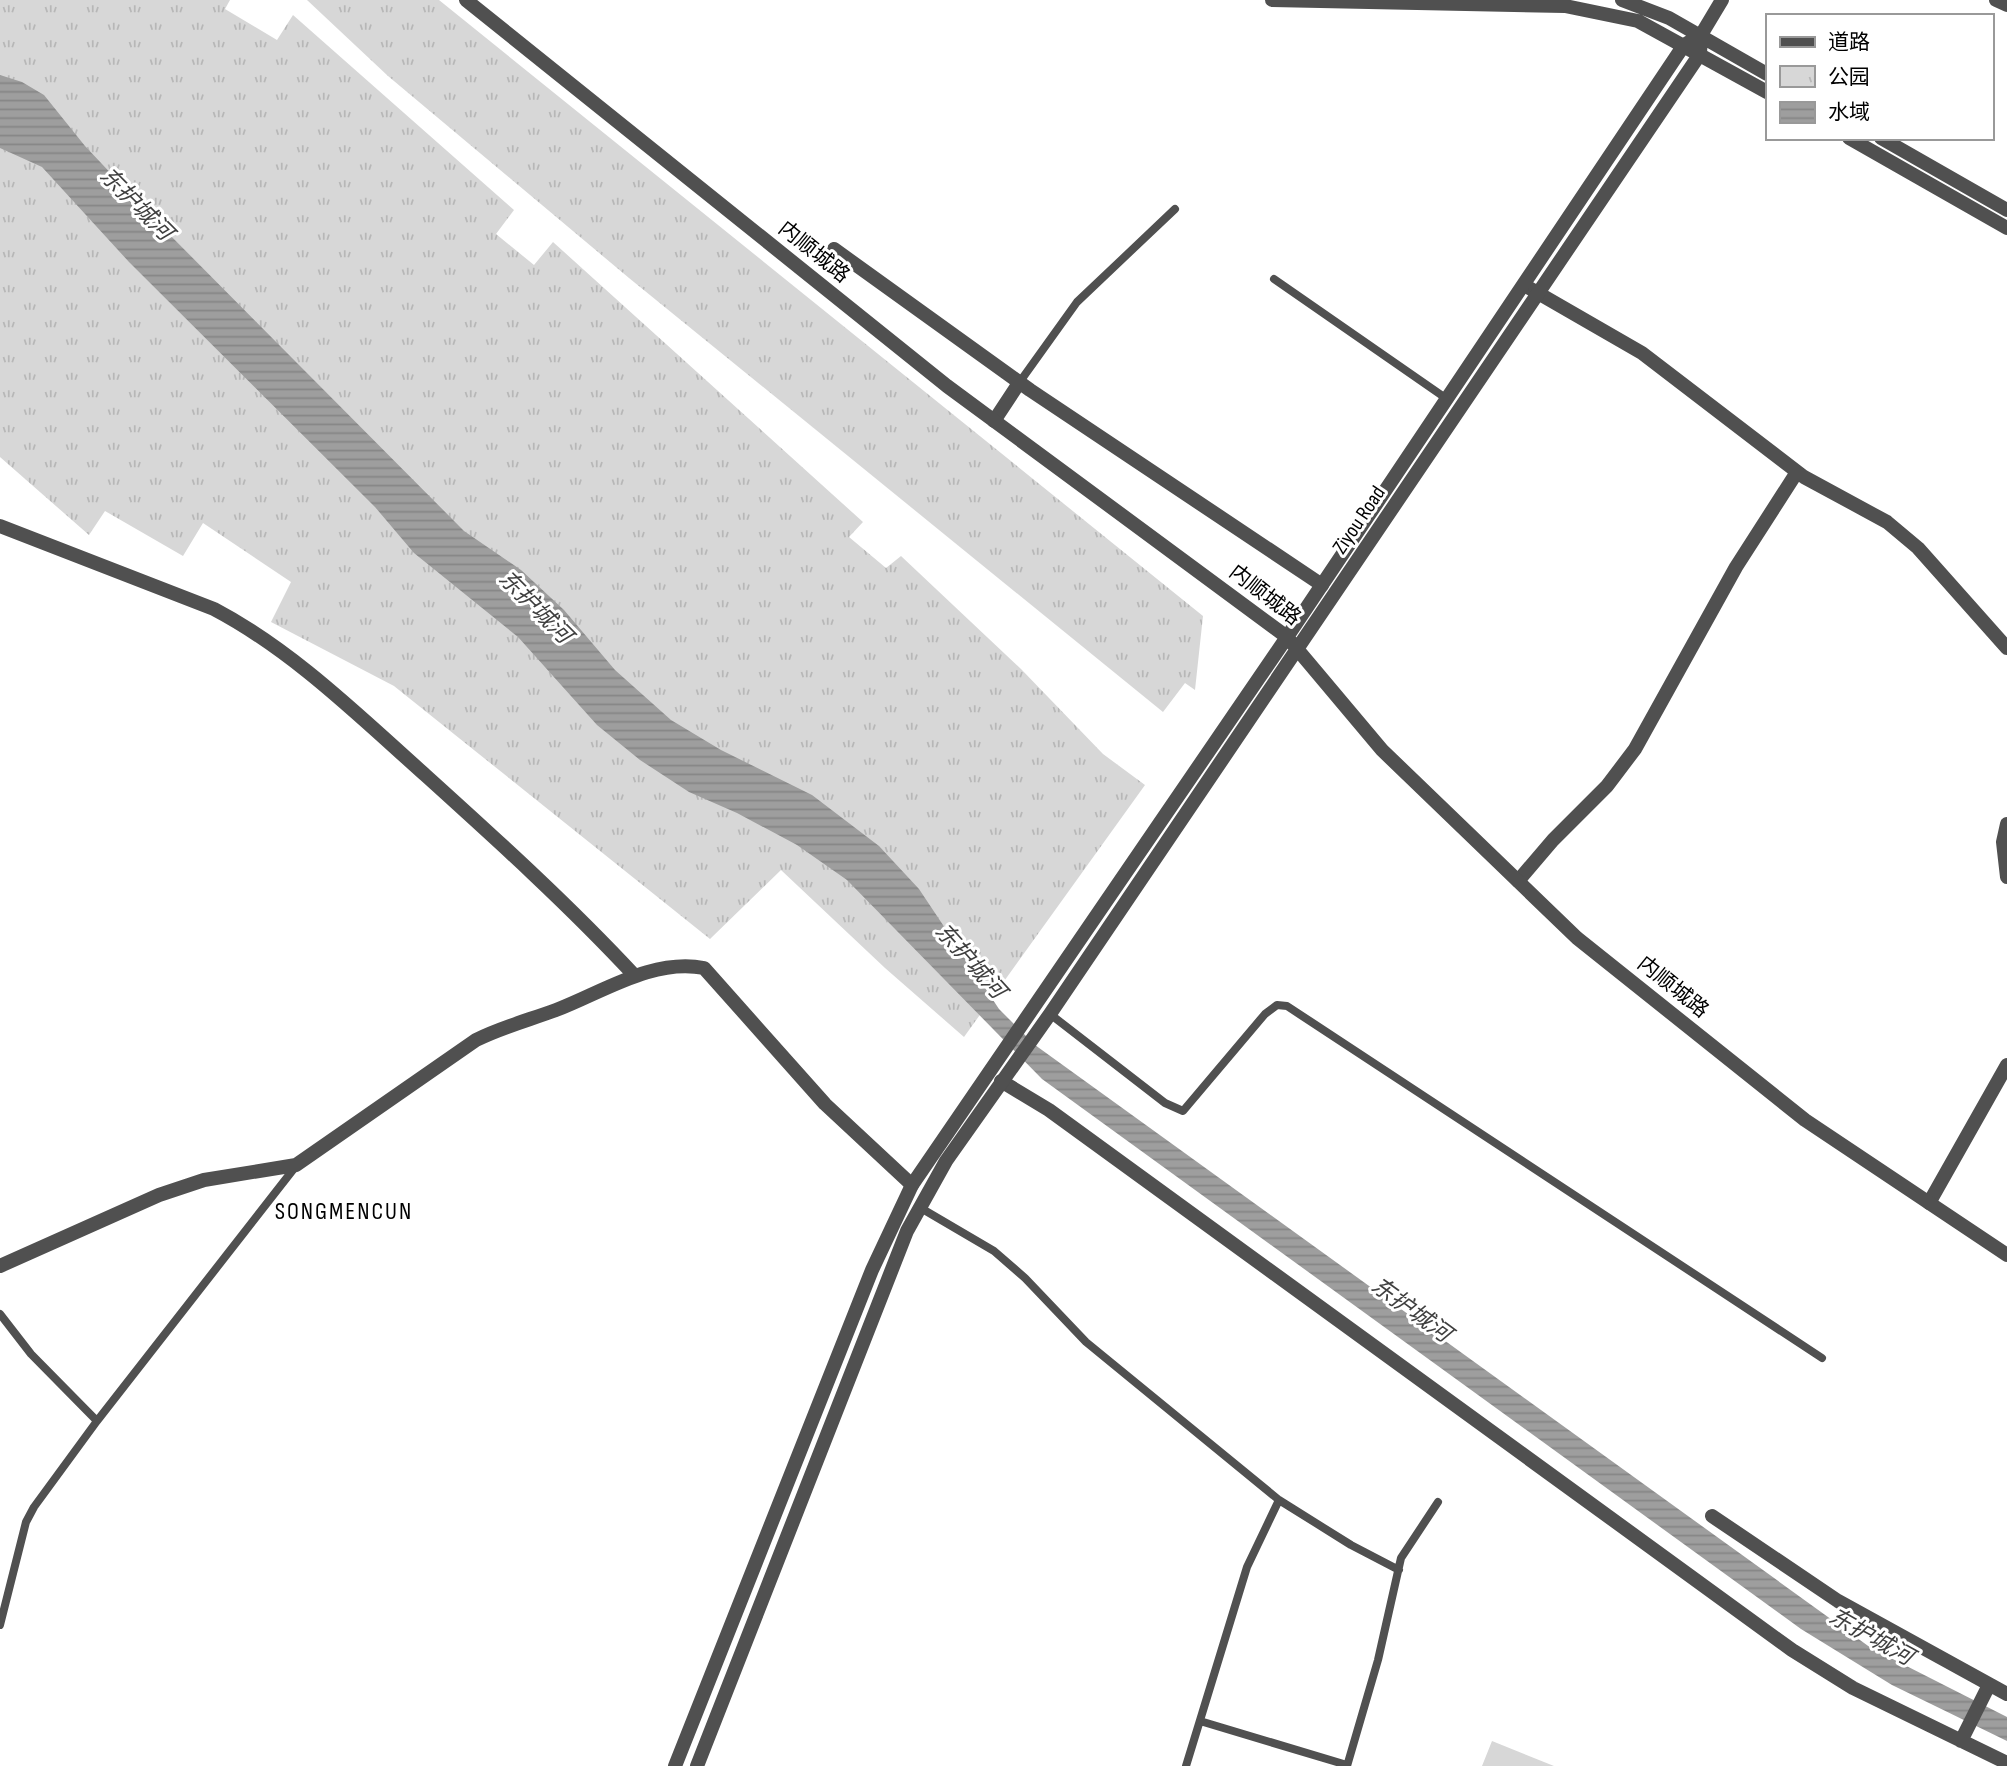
<svg xmlns="http://www.w3.org/2000/svg" width="2007" height="1766" viewBox="0 0 2007 1766" font-family="'Sofia Sans Condensed','Noto Sans SC',sans-serif">
<style>
.park{fill:url(#park-tufts)}
.pitch{fill:#d7d7d7}
.water{fill:url(#water-rules)}
.lines{fill:none;stroke-linecap:round;stroke-linejoin:round}
.service{stroke:#505050;stroke-width:8}
.minor{stroke:#505050;stroke-width:14}
.tertiary{stroke:#505050;stroke-width:14}
.labels{text-anchor:middle;dominant-baseline:central;stroke-width:6;stroke-linejoin:round;paint-order:stroke}
.street-label{font-size:21px;fill:#000;stroke:#fff}
.water-label{font-size:23px;font-style:italic;fill:#3f3f3f;stroke:#fff}
.quarter-label{font-size:24px;letter-spacing:2px;fill:#000;stroke:#fff}
</style>
<defs>
<pattern id="park-tufts" width="24" height="20" patternUnits="userSpaceOnUse" patternTransform="scale(1.75)"><rect width="24" height="20" fill="#d7d7d7"/><path d="M3 7l-1-3M5 7V3M7 7l1-3M15 17l-1-3M17 17v-4M19 17l1-3" fill="none" stroke="#b7b7b7"/></pattern>
<pattern id="water-rules" width="6" height="5" patternUnits="userSpaceOnUse" patternTransform="scale(1.75)"><rect width="6" height="5" fill="#9e9e9e"/><path d="M0 2.5h6" fill="none" stroke="#868686"/></pattern>
</defs>
<rect width="100%" height="100%" fill="#fff"/>
<path class="park" d="M0,0H230L225,9L277,40L293,15L514,210L496,234L534,265L553,242L863,522L849,537L886,568L901,556L1021,669L1103,754L1145,785L964,1037L885,968L781,870L710,939L394,686L271,622L291,582L203,523L183,556L105,511L89,535L0,457Z
M307,0H439L1203,616L1195,690L1185,683L1163,712L629,278L388,76Z"/>
<path class="pitch" d="M1492,1741L1554,1766H1482Z"/>
<path class="water" d="M0,75L22,82L44,95L85,146L153,218L464,531L521,570L564,610L615,670L671,720L721,750L812,795L879,846L919,889L999,1009L1035,1045L1871,1648L2007,1717V1741L1892,1685L1801,1629L1042,1079L847,880L797,845L737,813L689,792L640,760L597,725L518,637L414,553L375,507L129,262L42,167L0,148Z"/>
<g class="lines">
<path class="service" d="M1274,279L1447,399
M1019,383L1077,302L1175,209
M1050,1014L1165,1103L1183,1111L1265,1014L1277,1005L1287,1006L1822,1358
M919,1207L994,1251L1025,1278L1086,1342L1279,1500L1351,1545L1399,1570
M0,1314L31,1354L97,1421
M0,1625L26,1522L34,1507L97,1421L296,1166
M1200,1721L1347,1765
M1186,1766L1247,1567L1279,1500
M1347,1766L1378,1660L1401,1558L1438,1502"/>
<path class="minor" d="M1996,0L2007,5
M834,249L1030,390L1322,585
M1524,285L1642,353L1804,477L1887,522L1918,548L2007,648
M994,421L1019,383
M0,526L214,609C292,650 358,715 423,773C496,839 568,904 635,976
M2007,824L2003,842L2007,877
M1518,881L1553,840L1607,786L1635,749L1736,567L1797,472
M1001,1081L1049,1110L1792,1650L1853,1688L2007,1763
M1929,1203L2007,1065
M0,1266L159,1195L204,1180L296,1165L476,1040C502,1027 529,1020 556,1010C603,992 653,958 704,968L825,1104L912,1185
M1712,1516L1838,1601L2007,1694
M1961,1741L1989,1685"/>
<path class="tertiary" d="M466,0L947,386L1287,637L1382,750L1577,938L1805,1120L2007,1255
M1272,0L1565,6L1638,21L1767,92
M1622,0L1669,18L1767,74
M1849,138L2007,228
M1881,138L2007,210
M675,1766L872,1270L912,1185L1287,637L1684,45L1701,35L1722,0
M697,1766L907,1231L946,1161L1050,1014L1700,54L1701,35"/>
</g>
<g class="labels">
<g class="street-label">
<text transform="translate(814 252) rotate(39)">内顺城路</text>
<text transform="translate(1359 520) rotate(-56)">Ziyou Road</text>
<text transform="translate(1265 595) rotate(38)">内顺城路</text>
<text transform="translate(1673 987) rotate(39)">内顺城路</text>
</g>
<g class="water-label">
<text transform="translate(136 204) rotate(45)">东护城河</text>
<text transform="translate(535 607) rotate(45)">东护城河</text>
<text transform="translate(970 961) rotate(48)">东护城河</text>
<text transform="translate(1411 1310) rotate(36)">东护城河</text>
<text transform="translate(1871 1637) rotate(29)">东护城河</text>
</g>
<g class="quarter-label">
<text x="344" y="1211">SONGMENCUN</text>
</g>
</g>
<rect x="1766" y="14" width="228" height="126" fill="#ffffff" stroke="#999999" stroke-width="2"/>
<rect x="1780" y="37" width="35" height="10" fill="#505050" stroke="#999999" stroke-width="2"/>
<text x="1828" y="49" font-size="21" fill="#000000">道路</text>
<rect x="1780" y="66" width="35" height="21" fill="url(#park-tufts)" stroke="#999999" stroke-width="2"/>
<text x="1828" y="84" font-size="21" fill="#000000">公园</text>
<rect x="1780" y="102" width="35" height="21" fill="url(#water-rules)" stroke="#999999" stroke-width="2"/>
<text x="1828" y="119" font-size="21" fill="#000000">水域</text>
</svg>
